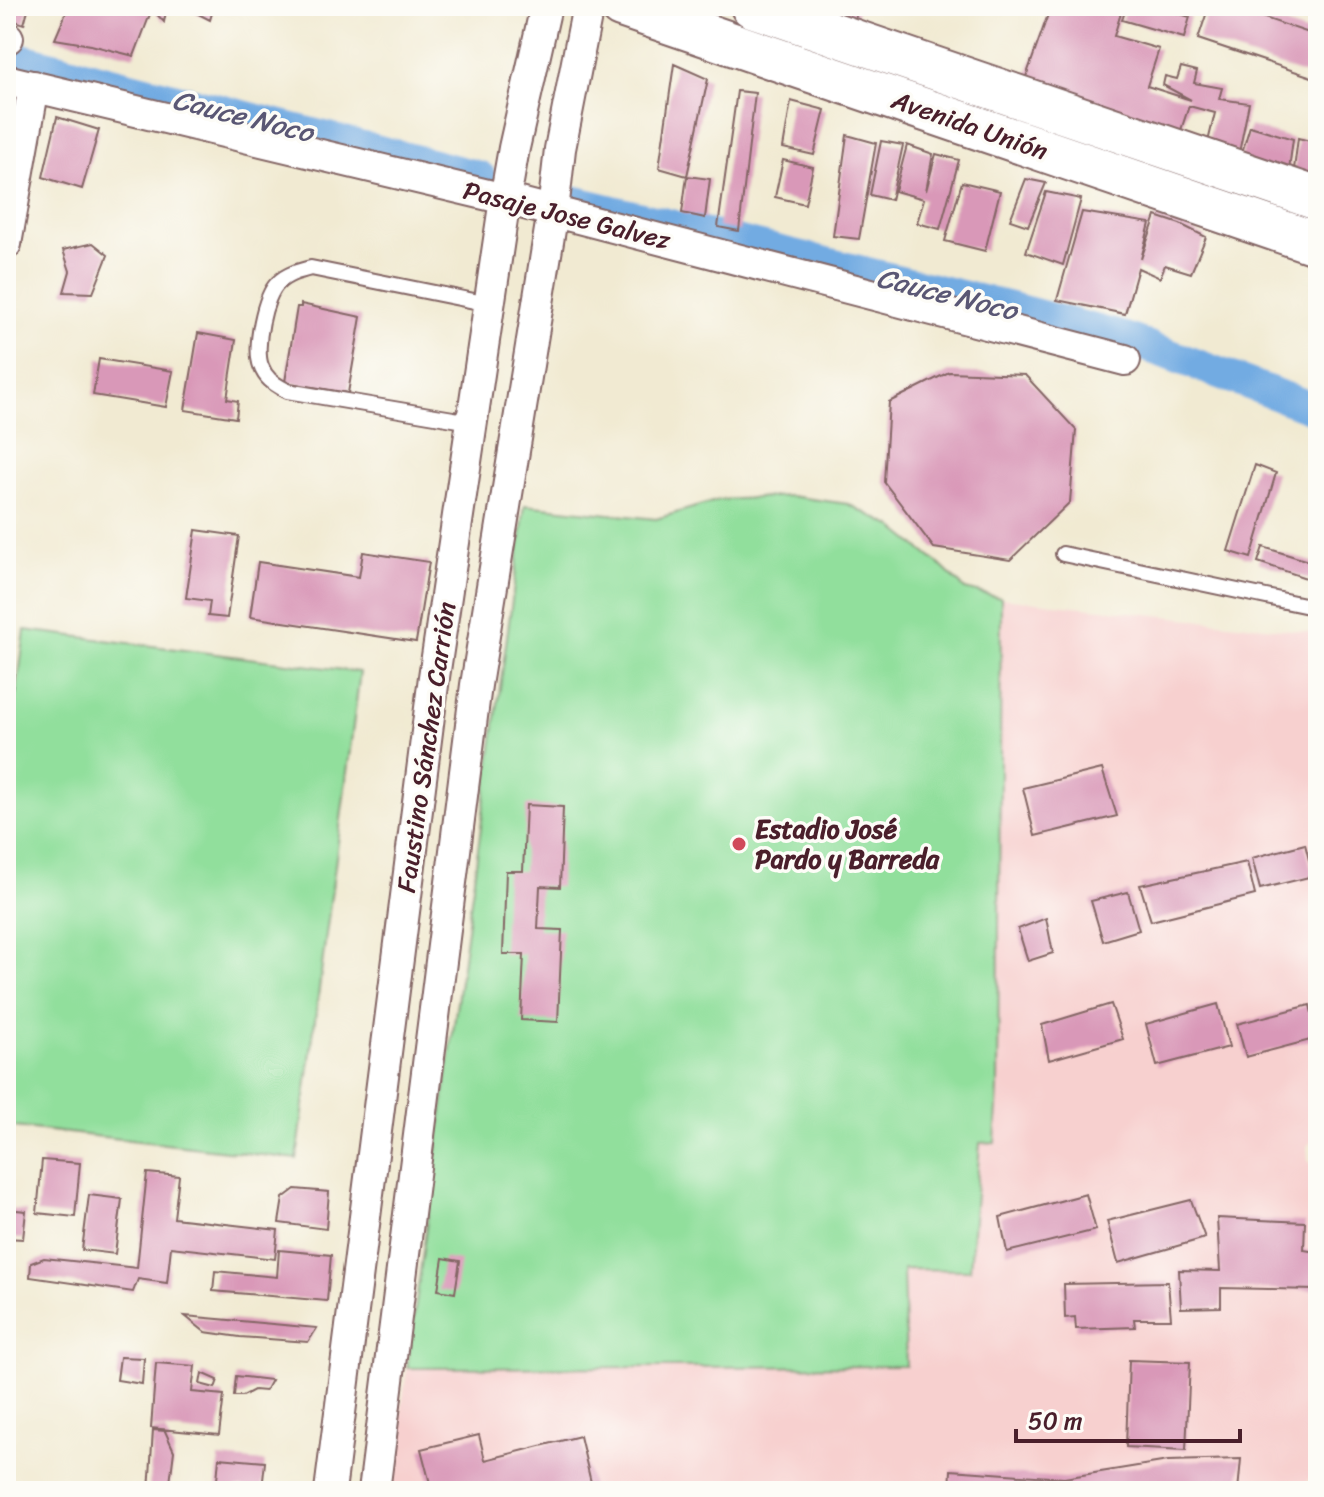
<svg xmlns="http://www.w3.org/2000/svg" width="1324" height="1497" viewBox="0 0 1324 1497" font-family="Sriracha,sans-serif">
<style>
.built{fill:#f7d0cf}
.green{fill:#91df9c;stroke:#6e7f64;stroke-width:2}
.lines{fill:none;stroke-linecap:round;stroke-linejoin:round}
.canal{stroke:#72abe2;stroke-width:32}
.building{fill:#d998b8}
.service-casing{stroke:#846665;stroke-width:18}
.minor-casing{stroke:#846665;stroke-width:34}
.secondary-casing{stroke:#846665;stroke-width:46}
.service{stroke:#fff;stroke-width:14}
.minor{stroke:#fff;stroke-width:30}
.secondary{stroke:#fff;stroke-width:42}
.poi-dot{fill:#d1495b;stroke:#fdfcf7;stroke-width:3}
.labels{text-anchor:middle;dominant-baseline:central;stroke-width:7;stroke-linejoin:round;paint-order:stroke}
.street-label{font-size:26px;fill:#4a1f2b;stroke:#fdfcf7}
.poi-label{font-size:26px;font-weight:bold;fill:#4a1f2b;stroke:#fdfcf7;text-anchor:start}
.water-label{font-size:28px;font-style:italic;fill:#5a5774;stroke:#fdfcf7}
</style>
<rect width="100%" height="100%" fill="#fdfcf7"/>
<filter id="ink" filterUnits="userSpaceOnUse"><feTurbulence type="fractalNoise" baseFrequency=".0125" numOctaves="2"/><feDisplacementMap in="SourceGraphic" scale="16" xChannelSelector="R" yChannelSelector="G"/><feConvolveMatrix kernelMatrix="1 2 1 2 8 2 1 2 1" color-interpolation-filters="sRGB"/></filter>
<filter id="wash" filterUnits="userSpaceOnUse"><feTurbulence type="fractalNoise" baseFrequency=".006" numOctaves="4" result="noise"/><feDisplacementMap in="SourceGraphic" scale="32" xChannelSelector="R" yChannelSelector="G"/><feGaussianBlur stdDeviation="1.8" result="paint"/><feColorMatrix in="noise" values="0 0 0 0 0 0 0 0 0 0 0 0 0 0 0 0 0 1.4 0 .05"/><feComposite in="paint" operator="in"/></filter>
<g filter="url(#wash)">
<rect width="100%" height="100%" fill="#f1ead2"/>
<path class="built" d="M1001,598L1318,633V913L1311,915L1318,952V1135L1307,1146L1308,1161L1318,1171V1471L1300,1487V1491H391L407,1368L905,1366L903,1268L970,1270L980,1143L995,1141L998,1089Z"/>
<path class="green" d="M790,496L848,504L892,526L940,565L965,589L1001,598L998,1089L995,1142L980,1143L970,1270L903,1269L906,1366L407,1368L525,505L656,519L719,500Z
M25,630L360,672L297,1159L6,1126V775Z"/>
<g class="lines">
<path class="canal" d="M6,55L480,177
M568,200L1015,309L1125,338L1318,410"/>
</g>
<g id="blocks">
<path class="building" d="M6,6H29L24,24L6,18Z
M69,6H146L152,9L134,56L91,45L55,39Z
M153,6H167L164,22L152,9Z
M183,6H214L210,20Z
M822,6H859L854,22L825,10Z
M1051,6H1123L1114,36L1159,49L1147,86L1191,100L1163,85L1165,76L1177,79L1181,67L1197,71L1194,83L1222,88L1219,99L1249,103L1239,153L1207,146L1215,113L1189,106L1176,145L1021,91Z
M1127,6H1176L1174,12L1190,17L1184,38L1122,20Z
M1209,6H1229L1318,36V79L1198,39Z
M674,64L708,79L687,176L710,179L705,218L682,213L687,176L659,168Z
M737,91L755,93L739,231L718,227Z
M791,101L825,110L814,155L783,148Z
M57,117L99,130L82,189L43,177Z
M1250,126L1293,139L1287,185L1237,169Z
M847,135L876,143L859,239L833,236Z
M1298,138L1318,143V193L1292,185Z
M881,141L903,145L891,200L870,195Z
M907,145L933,154L926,191L936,154L959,160L940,229L917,223L924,199L895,191Z
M783,160L813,167L805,204L775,197Z
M1026,179L1046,183L1028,226L1010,220Z
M962,182L1000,191L985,251L945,241Z
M1046,192L1081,199L1063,265L1026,252Z
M1082,212L1150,223L1141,259L1156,216L1180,224L1206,237L1191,273L1165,265L1160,278L1138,268L1125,314L1057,300Z
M93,243L108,255L93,293L64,292L70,271L63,250Z
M301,304L361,317L348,393L285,382L297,307H301Z
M198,333L236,340L227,399L238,401L236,418L185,410Z
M99,359L173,371L166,407L93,395Z
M949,372L1025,375L1076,430L1070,502L1010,560L934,548L884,482L889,402Z
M1255,465L1276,473L1251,558L1228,551Z
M196,530L239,536L227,618L208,616L210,601L186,598Z
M1263,547L1318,564V582L1258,562Z
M363,552L429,562L416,642L250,617L258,562L359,577Z
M6,674H14L8,721H6Z
M1102,769L1117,816L1035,836L1023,788Z
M526,805L563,807L560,887L540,886L538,929L562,930L558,1022L521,1020L524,954H503L506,871H523Z
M1305,844L1313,876L1260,889L1252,858Z
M1247,862L1255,895L1151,921L1140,885Z
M1128,892L1139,930L1103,941L1091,901Z
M1046,918L1053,953L1028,961L1018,929Z
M1111,1004L1123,1039L1049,1060L1042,1025Z
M1218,1004L1229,1047L1157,1066L1146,1024Z
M1310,1005L1318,1038L1246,1057L1237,1024Z
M42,1160L80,1163L75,1217L37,1213Z
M147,1173L179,1176L174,1218L278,1230L275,1259L171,1247L167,1283L138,1279L133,1292L30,1277L31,1263L44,1258L137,1268Z
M295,1189L329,1192L326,1229L279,1223L283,1198Z
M1086,1194L1096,1230L1007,1252L1000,1217Z
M89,1195L122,1199L115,1254L82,1250Z
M1191,1200L1205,1238L1118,1263L1107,1221Z
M6,1209L26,1211L23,1239L6,1238Z
M1217,1218L1305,1222L1304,1250L1316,1252V1290L1221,1288V1307L1181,1308L1179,1270L1220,1271Z
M279,1250L331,1255L327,1301L213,1291L215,1271L277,1277Z
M443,1258L460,1261L455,1293L438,1290Z
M1168,1282L1171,1319H1134L1135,1327L1076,1329L1075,1317L1065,1318L1064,1284Z
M185,1316L317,1328L308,1342L240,1337L205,1332Z
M120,1357L144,1358L142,1384L117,1380Z
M1129,1360L1190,1362L1186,1450L1126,1447Z
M156,1363L195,1366L192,1392L224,1395L219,1435L151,1428Z
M202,1373L218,1380L215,1388L200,1384Z
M236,1376L271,1380L265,1391L254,1390L243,1396H234Z
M153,1430L165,1431L174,1451L169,1491H149Z
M479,1435L485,1460L580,1436L593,1491H432L421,1449Z
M219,1458L265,1462L262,1489L236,1487L235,1491H216Z
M1241,1459L1238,1491H950L951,1470L1064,1478L1168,1461Z"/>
</g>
</g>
<g filter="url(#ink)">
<use href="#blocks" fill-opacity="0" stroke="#846665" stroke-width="2"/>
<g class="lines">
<g class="service-casing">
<path id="service" d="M471,422L287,391C275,384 266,380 261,366C254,348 264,296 278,283C287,274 299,271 311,268L489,304
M1063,554L1318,608"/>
</g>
<g class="minor-casing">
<path id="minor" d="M6,37L8,38
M6,80L505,199L1125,360
M6,244L34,86
M330,1491L434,677L505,199L514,148L546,6
M374,1491L476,685L553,211L560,149L588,6"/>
</g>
<g class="secondary-casing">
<path id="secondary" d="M621,6L1318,244
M752,6L1318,199"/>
</g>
<use href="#service" class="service"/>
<use href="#minor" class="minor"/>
<use href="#secondary" class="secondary"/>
</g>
</g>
<circle class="poi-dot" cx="739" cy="844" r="8"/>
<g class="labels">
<g class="street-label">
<text transform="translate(970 125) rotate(19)">Avenida Unión</text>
<text transform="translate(567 215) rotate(14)">Pasaje Jose Galvez</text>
<text transform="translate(426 747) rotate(-82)">Faustino Sánchez Carrión</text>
</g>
<g class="poi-label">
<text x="755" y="829">Estadio José<tspan x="755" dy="30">Pardo y Barreda</tspan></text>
</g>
<g class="water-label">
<text transform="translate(243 116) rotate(14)">Cauce Noco</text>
<text transform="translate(947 294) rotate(14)">Cauce Noco</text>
</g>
</g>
<rect width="1324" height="1497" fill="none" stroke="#fdfcf7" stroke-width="32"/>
<path d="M1016 1429v12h224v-12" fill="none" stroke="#4a1f2b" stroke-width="4"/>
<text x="1028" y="1429" font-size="24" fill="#4a1f2b" stroke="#fdfcf7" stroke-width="6" paint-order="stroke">50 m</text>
</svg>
